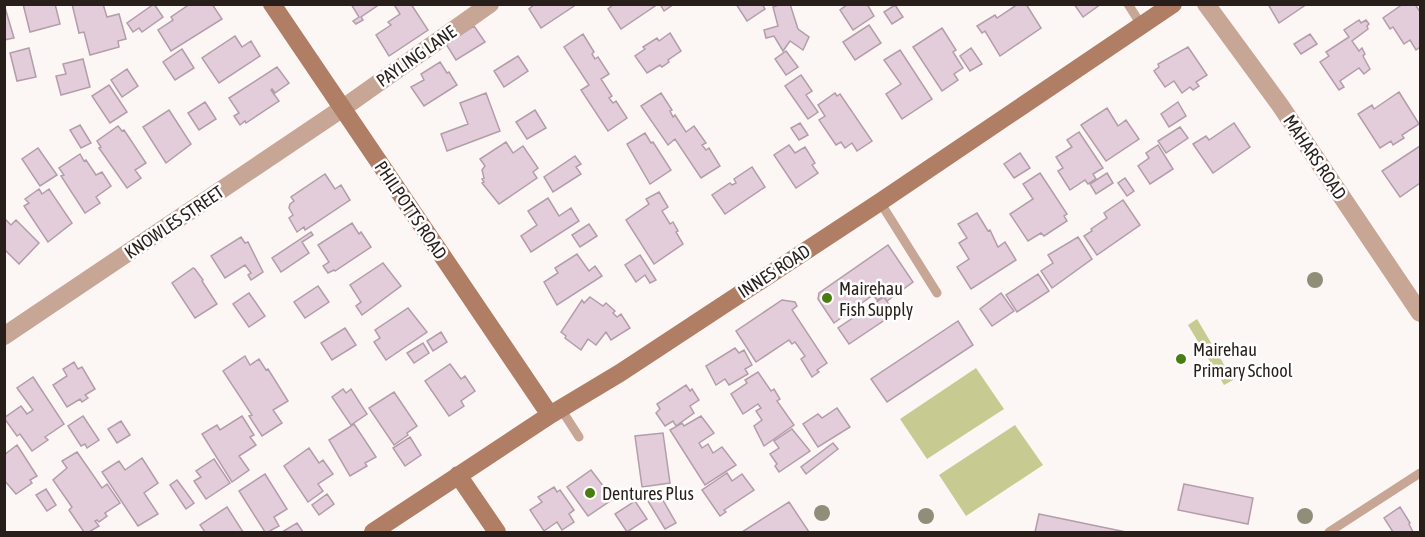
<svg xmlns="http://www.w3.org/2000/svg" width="1425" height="537" viewBox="0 0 1425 537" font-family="'Asap Condensed',sans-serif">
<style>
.green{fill:#c8cb91}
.building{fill:#e4cddb;stroke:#b39daa;stroke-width:1.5}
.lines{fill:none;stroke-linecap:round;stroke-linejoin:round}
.lane{stroke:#c8a695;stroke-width:9}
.street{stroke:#c8a695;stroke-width:18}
.secondary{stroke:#af7e64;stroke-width:18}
.tree{fill:#908e79}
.poi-dot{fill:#487d11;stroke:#fff;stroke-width:2}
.labels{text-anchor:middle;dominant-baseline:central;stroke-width:5;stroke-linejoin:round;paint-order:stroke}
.street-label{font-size:18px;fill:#281f1b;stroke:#fff}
.poi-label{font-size:18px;fill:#281f1b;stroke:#fff;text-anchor:start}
</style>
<rect width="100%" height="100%" fill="#fcf6f4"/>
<path class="green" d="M1197,319L1233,380L1224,385L1188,325Z
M976,368L1004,409L927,459L900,419Z
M1015,425L1043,465L966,516L939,475Z"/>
<path class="building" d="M4,4L14,38L4,40Z
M23,4H55L60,24L30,32Z
M72,4H103L107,17L119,14L126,39L118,41L119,47L90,55L84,32L79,33Z
M154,4L163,17L142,32L139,28L133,32L127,23Z
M190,4H212L222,19L171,51L158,30L173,20L171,17Z
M351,4H380L361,17L363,20L356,24L353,21L359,17Z
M397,4H411L428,30L389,56L376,35L391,25L388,22L400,14L395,6Z
M535,4H577L541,28L529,9Z
M614,4H658L621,29L608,9Z
M660,4H674L664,11Z
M736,4H762L765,9L747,21Z
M782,4H790L798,29L809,37L803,50L790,41L783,51L774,36L766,38L764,30L778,26L773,7Z
M848,4H867L874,16L853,30L840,10Z
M1018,4H1026L1041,28L1000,56L985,31L982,33L977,26L995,15L997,18Z
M1074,4H1101L1083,17Z
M1268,4H1307L1279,23Z
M1403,4H1415L1420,12V47L1416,50L1410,40L1404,44L1393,27L1390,29L1383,18Z
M895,5L903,17L892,24L884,12Z
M1359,20L1361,23L1366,20L1369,24L1367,26L1368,29L1352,41L1359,51L1362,48L1365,54L1363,56L1370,69L1364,74L1359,68L1340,81L1344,87L1339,90L1320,62L1329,56L1326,52L1349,37L1344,30Z
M869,25L881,43L855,60L843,42Z
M474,26L485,42L456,60L446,44Z
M942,28L956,50L953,52L963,68L954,74L958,80L942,91L913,47Z
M670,33L681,51L668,60L669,62L662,67L660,65L647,73L635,56L645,49L643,47L657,38L659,41Z
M583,34L594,52L592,54L595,59L598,57L609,74L601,79L612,96L609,98L613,103L616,101L627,118L608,131L581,90L589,85L564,47Z
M1310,34L1317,44L1301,54L1294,44Z
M235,36L242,47L251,41L260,56L219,83L202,58Z
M1188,47L1207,75L1196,82L1199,86L1193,90L1190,87L1182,93L1174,81L1165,87L1154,71L1159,67L1158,64Z
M29,48L36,77L17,81L10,53Z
M971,48L982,64L970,71L960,56Z
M182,49L194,68L175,80L163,62Z
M900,50L932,99L902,119L886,94L901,84L884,60Z
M786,51L798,67L786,75L775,59Z
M518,56L528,71L504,87L494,71Z
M83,59L90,87L61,95L56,76L66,74L63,64Z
M440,62L447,73L449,72L457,85L424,106L411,87L424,80L421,74Z
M277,67L289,83L275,93L272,89L271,90L279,101L246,123L245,121L240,125L234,116L239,113L229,98Z
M127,69L138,86L122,97L111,80Z
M801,75L812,91L806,95L818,112L808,119L785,86Z
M109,85L127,112L110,123L92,96Z
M1399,92L1419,124L1402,135L1404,138L1393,145L1391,141L1380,148L1358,114L1372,105L1374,109Z
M486,93L500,131L447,151L441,134L468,124L460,103Z
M661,93L672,110L670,111L673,117L675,115L686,132L694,126L706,143L702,145L706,150L709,148L720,166L701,178L675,139L668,145L641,106Z
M835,93L837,96L840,94L872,141L857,151L852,143L845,148L841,142L836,145L819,120L825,116L818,105Z
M205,102L216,119L199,130L188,113Z
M1178,102L1186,116L1169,127L1161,114Z
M1107,108L1118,126L1126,120L1139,139L1106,161L1081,125Z
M169,110L191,144L166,163L143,127Z
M535,110L546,128L527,139L516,122Z
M800,123L808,135L799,140L791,128Z
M1234,123L1250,147L1213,173L1193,144L1206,136L1209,140Z
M80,125L91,143L81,148L70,130Z
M118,126L122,131L124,130L146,163L135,170L141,178L127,188L99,148L101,147L97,141Z
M1180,127L1188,138L1166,153L1158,141Z
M1079,132L1103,168L1093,174L1096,179L1088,184L1085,180L1070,190L1058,171L1063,168L1056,157L1072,147L1067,140Z
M645,133L651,143L653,142L671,170L650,184L627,144Z
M506,142L513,153L523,146L538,168L533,172L537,178L499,204L482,183L484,182L482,179L484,178L482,170L485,166L480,159Z
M789,145L795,153L805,147L815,163L812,165L818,173L796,188L774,155Z
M1158,145L1173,169L1150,184L1138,166L1149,158L1146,153Z
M1420,146V183L1400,197L1382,171Z
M38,148L57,175L40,186L22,159Z
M1020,153L1030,168L1014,178L1004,164Z
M80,154L84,161L86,160L96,175L102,172L111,186L96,197L100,203L85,213L61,176L64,175L59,168Z
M575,156L581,164L576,167L581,174L553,192L544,177Z
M752,167L765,187L725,214L712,195L730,183L732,185L736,183L734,179Z
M1040,173L1067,214L1064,216L1067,221L1044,236L1041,233L1028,241L1010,214L1033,199L1023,184Z
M1107,173L1113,183L1096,194L1090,184Z
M325,174L335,189L341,185L350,200L305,230L304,227L297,232L289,218L293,215L289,208L290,204L294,201L291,197Z
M1125,178L1134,191L1127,196L1118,183Z
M39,189L42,194L49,189L72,223L48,242L24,206L29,203L25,199Z
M659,192L668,207L662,211L670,224L673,222L678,231L676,232L683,244L654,264L626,220L649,204L646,199Z
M548,198L559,216L571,208L579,221L531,252L521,236L537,225L528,211Z
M1123,200L1140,225L1097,255L1084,236L1092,231L1091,229L1107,218L1104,213Z
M977,213L988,231L990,230L998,247L1005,242L1016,260L971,289L957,267L969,259L959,243L967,238L958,224Z
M5,219L11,225L16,220L39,243L19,264L4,249Z
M352,223L359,234L361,232L371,247L335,271L334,270L328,273L323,266L329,262L318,245Z
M589,224L597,236L580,247L572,235Z
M311,232L313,235L302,242L309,253L281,272L272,258Z
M241,237L245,243L248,242L263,272L251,280L248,275L251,273L245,265L225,278L211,256Z
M1078,237L1092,259L1052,288L1041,271L1053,263L1048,255Z
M888,245L913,282L887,301L883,296L877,300L873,295L834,323L818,299L819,293Z
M577,254L589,271L595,266L602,276L557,305L544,282L558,273L555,268Z
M640,255L656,280L650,283L645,275L636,282L625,265Z
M383,263L401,286L362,315L356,306L361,302L350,285Z
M193,268L195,269L203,280L202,281L217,304L195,318L172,283Z
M1038,274L1049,291L1017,312L1006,295Z
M318,286L329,302L305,318L294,302Z
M249,293L265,316L249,327L233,304Z
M1001,293L1014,311L992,326L980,309Z
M590,297L603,306L606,303L615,311L613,313L617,317L621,314L630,328L611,340L606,332L596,345L588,339L581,350L565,338L566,336L561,332L582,300L584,303Z
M884,297L895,313L849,344L838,328Z
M782,300L795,302L797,306L792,310L827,363L817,370L819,372L812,377L801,359L805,356L795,342L792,344L789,340L756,362L736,331Z
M408,308L427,332L386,360L374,342L380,338L375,330Z
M958,321L973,345L887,402L871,379Z
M345,328L356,345L332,360L321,343Z
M441,332L447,342L433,351L427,341Z
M423,343L429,353L414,363L407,353Z
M735,348L739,353L744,350L752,365L745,369L748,374L729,385L725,379L716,385L706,366Z
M245,356L250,365L259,359L266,370L268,369L288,401L273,410L282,423L262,436L249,416L252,415L223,371Z
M74,362L78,369L82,367L95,389L85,395L88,398L82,402L80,399L67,407L53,385L67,376L63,369Z
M450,364L461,379L465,376L475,391L461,401L464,406L449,416L425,381Z
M758,372L771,391L774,389L780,399L777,401L794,425L764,446L754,426L762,420L756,411L761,408L758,404L743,414L731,394L747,383L745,380Z
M33,377L64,424L45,437L48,440L32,451L20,434L17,436L4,418L21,406L27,414L33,410L17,388Z
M686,385L690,391L692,389L699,400L690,406L694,413L676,426L673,421L665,426L656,413L660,409L657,404Z
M343,389L346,393L351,389L367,414L351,425L332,397Z
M394,392L417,426L407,433L408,435L394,445L369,408Z
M837,408L850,427L818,447L803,424L818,414L822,418Z
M83,416L99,440L87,448L85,444L81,446L68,426Z
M242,416L254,435L250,437L256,445L239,456L249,470L232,482L202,434L217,425L220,430Z
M701,416L714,433L699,443L702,448L708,444L713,453L722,447L736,465L705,485L670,430L682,423L684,426Z
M121,421L130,435L117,443L108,429Z
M354,424L376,457L365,463L367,466L350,476L329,440Z
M792,429L810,451L779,472L775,466L777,464L770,454L779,448L774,441Z
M663,433L670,483L642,487L635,436Z
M410,437L421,455L405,466L393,448Z
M833,443L838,449L806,474L801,467Z
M17,445L37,476L30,480L32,483L16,494L4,480V455Z
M309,448L319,463L323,460L333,474L318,484L323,491L308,502L284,466Z
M77,452L102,488L107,484L120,503L105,513L107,516L99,522L97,520L95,521L99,526L89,532H84L69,510L72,507L53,480L67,468L62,461Z
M142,458L158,483L144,493L158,514L138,526L102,472L119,461L125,470Z
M214,459L230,483L206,499L194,481L201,477L196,471Z
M591,470L613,499L588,516L567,487Z
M727,473L732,481L742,474L754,490L724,510L726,512L720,516L702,490Z
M265,474L287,509L274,517L279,526L268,532H265L239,491Z
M177,480L194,503L186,509L170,485Z
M1184,484L1253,498L1248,524L1178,510Z
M554,487L557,492L560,490L574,510L569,514L574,522L562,530L557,522L544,531L530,510L542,502L538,497Z
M46,489L56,505L47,511L36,495Z
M327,494L334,504L319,515L312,505Z
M660,495L676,523L665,529L648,501Z
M635,501L647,519L627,532L615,514Z
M789,502L809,532H742Z
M227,507L243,532H205L200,525Z
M1400,507L1410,523L1409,524L1413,532H1393L1384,518Z
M1039,514L1126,532H1035Z
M297,523L303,532H282Z"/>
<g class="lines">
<path class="lane" d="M1128,4L1142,26
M880,202L937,293
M561,409L579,437
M1329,532L1420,473"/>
<path class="street" d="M1206,4L1280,105L1420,313
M4,336L343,108L490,4"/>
<path class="secondary" d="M272,4L550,415
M458,475L497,532
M373,532L550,415L620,373L880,202L1173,4"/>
</g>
<g class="tree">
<circle cx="1315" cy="280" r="8"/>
<circle cx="822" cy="513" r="8"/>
<circle cx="926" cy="516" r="8"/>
<circle cx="1305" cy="516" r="8"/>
</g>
<g class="poi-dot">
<circle cx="827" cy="298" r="6"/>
<circle cx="1181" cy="359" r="6"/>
<circle cx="590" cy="493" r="6"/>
</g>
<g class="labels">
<g class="street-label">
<text transform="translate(416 56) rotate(-35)">PAYLING LANE</text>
<text transform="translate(1315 157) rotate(56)">MAHARS ROAD</text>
<text transform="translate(411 210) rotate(56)">PHILPOTTS ROAD</text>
<text transform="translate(174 222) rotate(-34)">KNOWLES STREET</text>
<text transform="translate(774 271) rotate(-33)">INNES ROAD</text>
</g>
<g class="poi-label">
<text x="839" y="288">Mairehau<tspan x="839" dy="21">Fish Supply</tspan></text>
<text x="1193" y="349">Mairehau<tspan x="1193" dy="21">Primary School</tspan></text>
<text x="602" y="493">Dentures Plus</text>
</g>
</g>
<rect width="1425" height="537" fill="none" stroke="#281f1b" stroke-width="12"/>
</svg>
